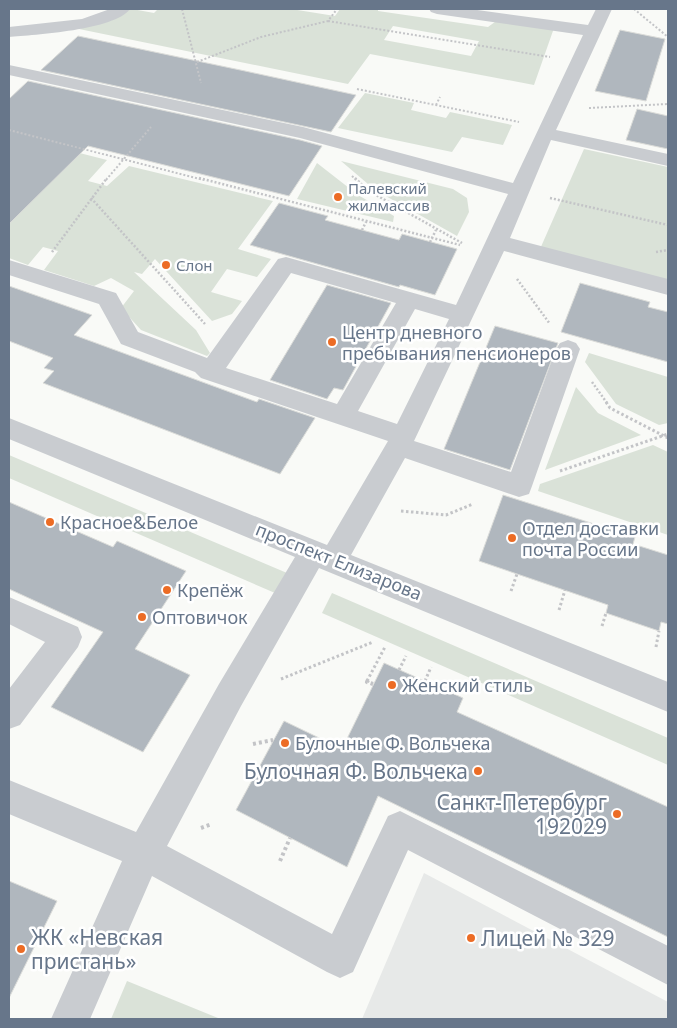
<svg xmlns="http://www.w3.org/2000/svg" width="677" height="1028" viewBox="0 0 677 1028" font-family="'Noto Sans',sans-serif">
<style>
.built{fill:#e7e9e8}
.green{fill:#dae2d8;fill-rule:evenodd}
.building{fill:#b0b7be;stroke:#dbdcd9}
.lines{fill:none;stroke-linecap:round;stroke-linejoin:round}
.path-far3{stroke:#c3c4c7;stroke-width:2;stroke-dasharray:2 2;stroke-linecap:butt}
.path-far2{stroke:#c3c4c7;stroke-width:2.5;stroke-dasharray:2 2;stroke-linecap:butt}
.path-far1{stroke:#c3c4c7;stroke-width:3;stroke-dasharray:2.5 2.5;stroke-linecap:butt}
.path{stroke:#c3c4c7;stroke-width:4;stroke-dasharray:3 3;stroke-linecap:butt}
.minor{fill:#c9ccd0;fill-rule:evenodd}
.poi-dot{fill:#ec6c25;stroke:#fff;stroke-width:2}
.labels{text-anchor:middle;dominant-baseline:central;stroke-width:5;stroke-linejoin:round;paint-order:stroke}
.far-poi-label{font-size:15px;fill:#67768a;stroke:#fff;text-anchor:start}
.poi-label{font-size:18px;fill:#67768a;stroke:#fff;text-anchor:start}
.street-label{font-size:18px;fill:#67768a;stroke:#fff}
.near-poi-label{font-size:21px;fill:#67768a;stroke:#fff;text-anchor:end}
</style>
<rect width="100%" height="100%" fill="#f9faf7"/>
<path class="built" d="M424,873L668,1002V1019H362Z"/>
<path class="green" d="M132,9L154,13L158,9H291L335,16L340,9H378V11L488,27L499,19L554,28L534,85L370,54L348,84L79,29ZM393,26L478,41H479L471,56L384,40Z
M365,93L414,103L411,110L446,118L450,112L512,125L503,145L462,137L452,152L338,128Z
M9,135L107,160L88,181L107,186L129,166L273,201L238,249L271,259L257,277L227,269L211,292L242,301L232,314L212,321L155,259L142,274L134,272L196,330L210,353L207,356L141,330L121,308L134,291L111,278L94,286L44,270L58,251L43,247L28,265L9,258Z
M584,149L668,167V281L540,249Z
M341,161L453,189L467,198L469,212L457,236L375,190Z
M317,163L358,195L394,216L393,222L297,199Z
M589,353L668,377V423L659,425L616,404L585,362Z
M576,387L598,413L641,435L545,470Z
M653,445L668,452V535L538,491L540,484Z
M9,455L287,573L275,593L9,478Z
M332,593L668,738V765L322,613Z
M127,981L218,1018V1019H111Z"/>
<path class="building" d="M620,30L665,39L646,101L595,91Z
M78,36L245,71L356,95L331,132L41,70Z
M28,81L300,140L322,146L289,196L88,146L9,224V99Z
M637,109L668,116V149L626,140Z
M279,203L328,216L325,220L399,240L402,234L457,249L435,295L400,285L399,287L250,245Z
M580,283L650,302L648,307L668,312V362L561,332Z
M327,285L391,303L343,390L334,388L327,399L270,380Z
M9,286L92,315L74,335L257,402L259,399L315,418L280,474L43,383L54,371L44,368L53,358L9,341Z
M495,326L558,343L510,470L444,449Z
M503,495L635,537L633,544L668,555V624L661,622L659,631L606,613L608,605L479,561Z
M9,502L113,547L117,541L186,571L135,649L190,675L143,752L51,707L103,632L9,589Z
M384,663L463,698L457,712L668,807V937L378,796L347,867L236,810L284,721L342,749Z
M9,881L57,901L9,998Z"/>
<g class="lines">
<path class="path-far3" d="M182,9L201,83
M634,9L668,37
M328,21L550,57
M197,62L261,37L328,21L337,9
M357,89L519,122
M436,105L440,97
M589,108L668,104
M9,130L204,180
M352,176L356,180
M106,180L151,127"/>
<path class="path-far2" d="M199,178L460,245
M355,178L369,191L462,243
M91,198L205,324
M550,198L668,225
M362,230L366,222
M430,242L436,230
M52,252L107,178
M656,252L668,250
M517,279L550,324
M592,382L607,403"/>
<path class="path-far1" d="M606,402L610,408L668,438
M560,471L668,434
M401,511L446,515L473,504
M511,591L517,574
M559,610L565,590
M602,626L606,613
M656,647L659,631
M399,670L406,656
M281,679L373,642
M367,681L385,647
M425,681L431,667"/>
<path class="path" d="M368,680L367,682L373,684
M253,744L273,740
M201,828L212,824
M280,861L290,838"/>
<path class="minor" d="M110,9H130C115,30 34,35 9,37V27L82,19Z
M429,9H470L588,25L596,9H612L556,130L668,154V166L551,140L510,238L668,279V295L504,251L414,441L511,472L556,349L560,343L568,340L576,343L580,349L532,486L529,494L519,497L405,458L351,555L668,682V712L319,568L241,706L167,846L332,934L388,816L400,811L668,946V985L408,850L353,972L340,978L327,972L152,876L90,1019H51L122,861L9,814V780L136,832L219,684L295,557L9,439V418L327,545L388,441L201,378L195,372L121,344L99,304L9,275V260L116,293L138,332L207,358L278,259L286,257L456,305L508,194L300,138L9,75V65L303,127L513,183L583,35L437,14L431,12ZM291,273L396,303L337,404L226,368ZM415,309L449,319L397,424L358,411Z
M9,597L78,627L82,637L78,647L20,725L9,729V689L45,642L9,624Z"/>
</g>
<g class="poi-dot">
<circle cx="338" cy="197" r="5"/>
<circle cx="166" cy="265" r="5"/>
<circle cx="332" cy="342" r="5"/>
<circle cx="50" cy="522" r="5"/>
<circle cx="512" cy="538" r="5"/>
<circle cx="167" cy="590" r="5"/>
<circle cx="142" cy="617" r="5"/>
<circle cx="392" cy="685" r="5"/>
<circle cx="285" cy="743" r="5"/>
<circle cx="478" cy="771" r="5"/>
<circle cx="617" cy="814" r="5"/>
<circle cx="471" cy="938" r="5"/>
<circle cx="21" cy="949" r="5"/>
</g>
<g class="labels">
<g class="far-poi-label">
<text x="348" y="188">Палевский<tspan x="348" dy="17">жилмассив</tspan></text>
<text x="176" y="265">Слон</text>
</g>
<g class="poi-label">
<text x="342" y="332">Центр дневного<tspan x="342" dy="21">пребывания пенсионеров</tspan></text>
<text x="60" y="522">Красное&amp;Белое</text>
<text x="522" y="528">Отдел доставки<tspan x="522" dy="21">почта России</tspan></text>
<text x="177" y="590">Крепёж</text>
<text x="152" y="617">Оптовичок</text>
<text x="402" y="685">Женский стиль</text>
<text x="295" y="743">Булочные Ф. Вольчека</text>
</g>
<g class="street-label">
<text transform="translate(339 561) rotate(22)">проспект Елизарова</text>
</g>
<g class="near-poi-label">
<text x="468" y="771">Булочная Ф. Вольчека</text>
<text x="607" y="802">Санкт-Петербург<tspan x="607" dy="24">192029</tspan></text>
<text x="31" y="937" text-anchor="start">ЖК «Невская<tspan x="31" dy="24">пристань»</tspan></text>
<text x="481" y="938" text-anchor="start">Лицей № 329</text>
</g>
</g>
<rect width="677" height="1028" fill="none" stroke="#67768a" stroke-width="20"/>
</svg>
